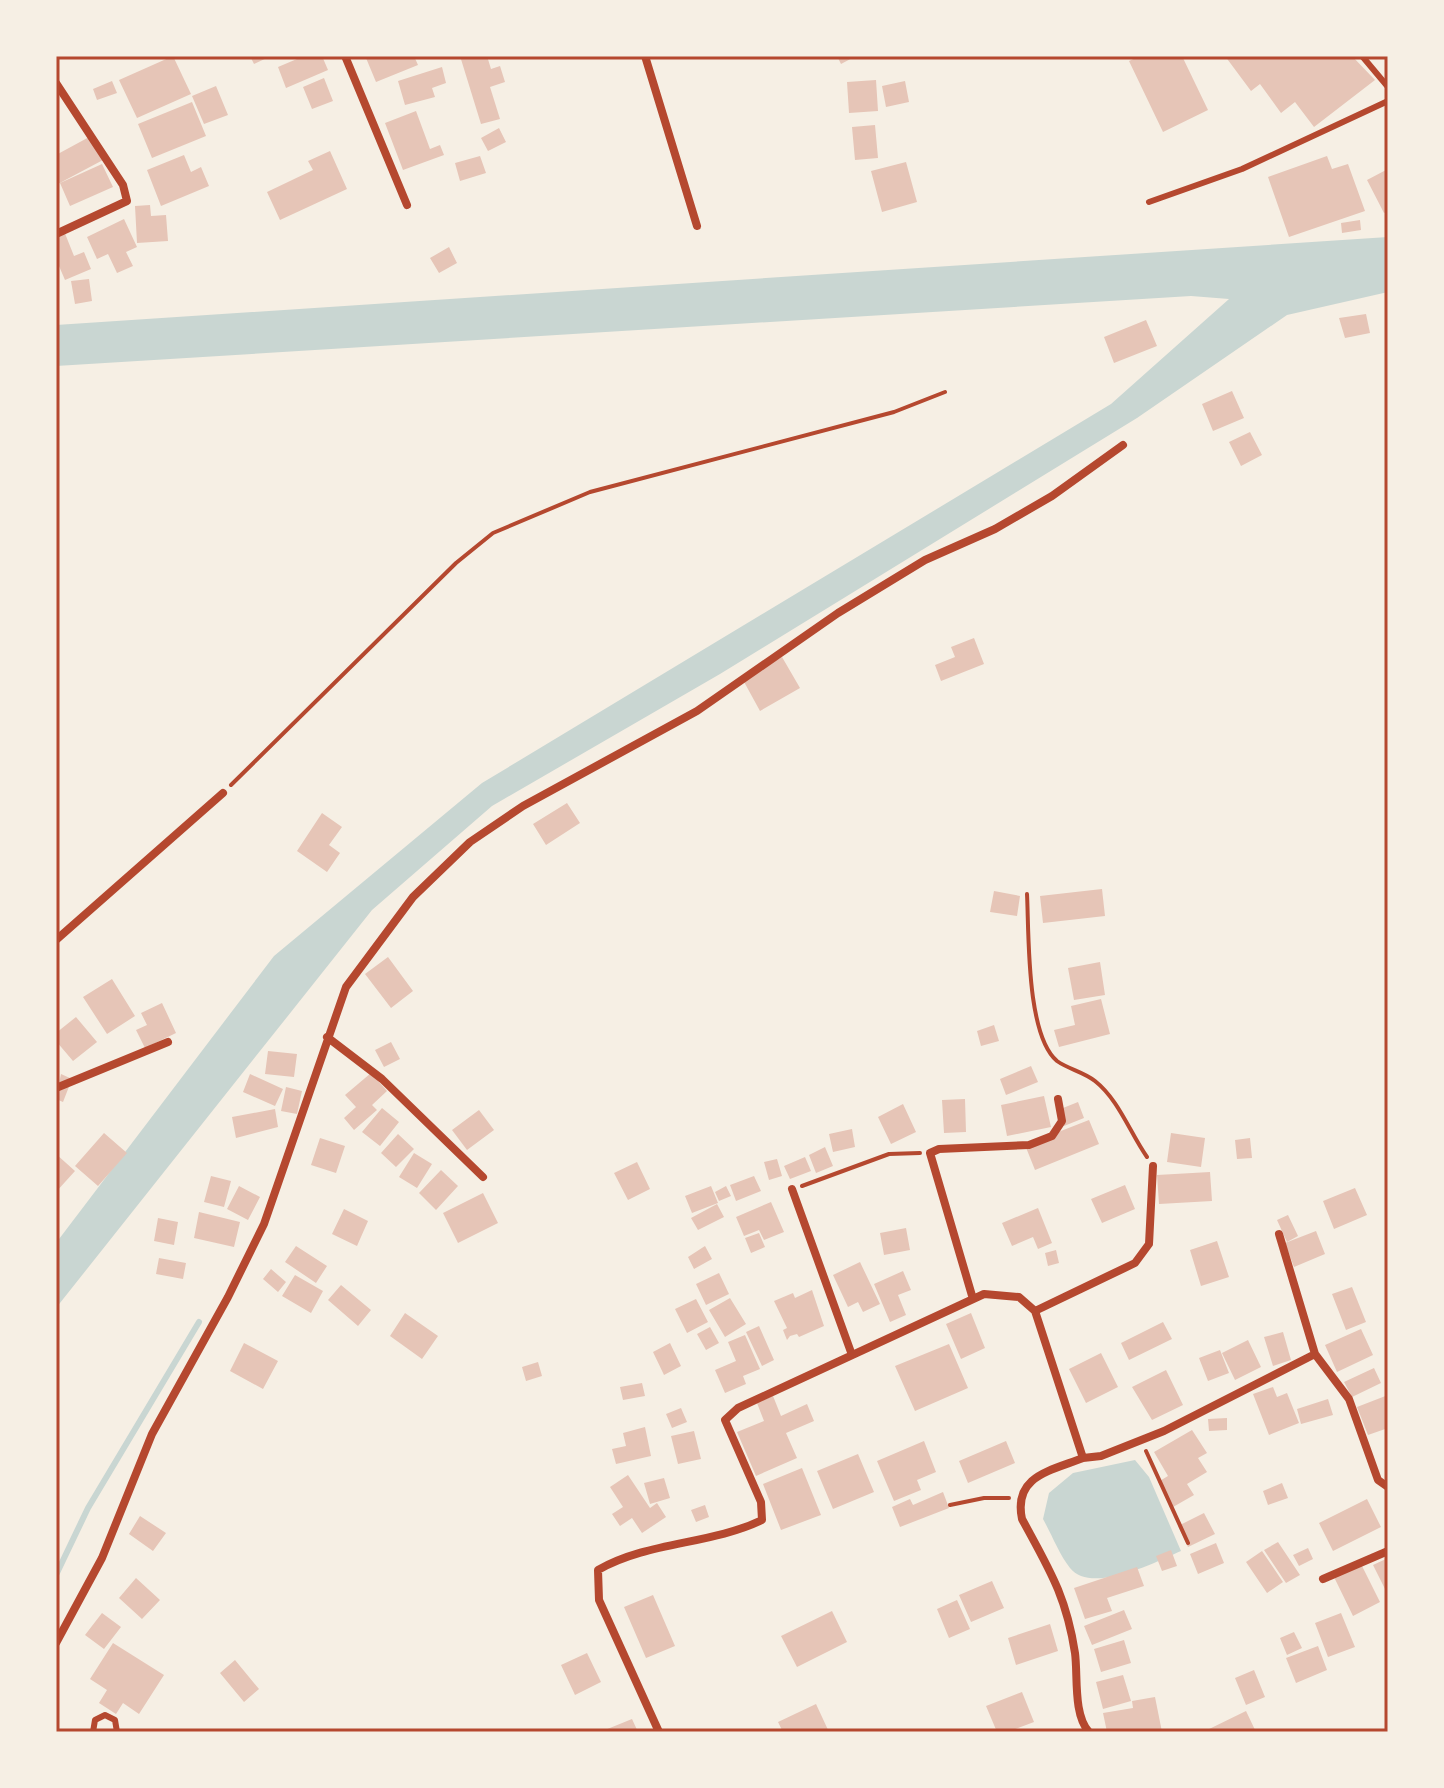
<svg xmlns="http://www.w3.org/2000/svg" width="1444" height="1788" viewBox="0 0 1444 1788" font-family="Roboto,sans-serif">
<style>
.water{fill:#c9d6d2}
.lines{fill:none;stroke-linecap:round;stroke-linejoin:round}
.stream{stroke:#c9d6d2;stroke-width:6}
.building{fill:#e6c5b7}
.path{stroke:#b5482f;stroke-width:4}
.service{stroke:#b5482f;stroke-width:6}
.minor{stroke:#b5482f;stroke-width:8}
.neatline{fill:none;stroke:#b5482f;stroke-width:3}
</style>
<rect width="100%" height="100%" fill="#f6efe4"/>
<path class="water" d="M1388,237V292L1287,315L1137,418L720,674L492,806L372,910L56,1308V1243L274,956L482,783L1111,404L1229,299L1191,296L56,366V325Z
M1135,1460L1149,1477L1181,1551C1156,1562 1091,1595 1070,1568C1059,1554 1052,1535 1043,1519L1049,1493L1073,1473Z"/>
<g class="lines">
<path class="stream" d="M56,1575L88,1508L199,1322"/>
</g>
<path class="building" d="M173,56L191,94L137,118L119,80Z
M250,56H271L254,64Z
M304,56H322L328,70L286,88L278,67Z
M370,56H414L418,65L376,82L366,58Z
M460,56H487L491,69L500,66L505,82L490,87L500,119L481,124Z
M837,56H856L841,64Z
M1140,56H1182L1208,110L1163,132L1129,61Z
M1225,56H1352L1375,80L1314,127L1295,102L1281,113L1260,84L1251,91Z
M442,67L446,83L432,88L435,97L405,105L398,81Z
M324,78L333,101L312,109L303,87Z
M876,80L878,111L849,113L847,82Z
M112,81L117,93L97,100L93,89Z
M905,81L909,102L886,107L882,86Z
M216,86L228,115L204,124L192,96Z
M192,102L206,136L152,158L138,124Z
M416,111L430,149L440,145L444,155L403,170L385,123Z
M875,125L878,158L855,160L852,127Z
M499,128L506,142L488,151L481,138Z
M91,136L103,160L56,185V155Z
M330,151L347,189L280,220L267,192L313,170L308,161Z
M184,155L191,172L201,167L209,186L161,206L147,170Z
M480,156L486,173L460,181L455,163Z
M1327,156L1332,169L1348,164L1365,211L1289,237L1268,177Z
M906,162L917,202L882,212L871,171Z
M102,164L113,187L70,206L60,183Z
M1386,170L1388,211L1384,213L1367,180Z
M150,205L151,216L166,215L168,241L137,243L135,206Z
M124,219L137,247L126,252L133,266L117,273L108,254L97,259L87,237Z
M1360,220L1361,230L1342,233L1341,223Z
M64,231L74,256L84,252L91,269L65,280L56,259V234Z
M449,247L457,263L439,273L430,258Z
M89,279L92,301L75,304L71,281Z
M1366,314L1370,333L1345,338L1339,318Z
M1146,320L1157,346L1114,363L1104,337Z
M1232,391L1244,418L1213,431L1202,404Z
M1250,432L1262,455L1241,466L1229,442Z
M974,638L984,664L941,681L935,665L955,657L951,647Z
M782,657L800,688L760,711L743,680Z
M567,803L580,823L546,845L533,824Z
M322,813L342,827L329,845L340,853L327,872L297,851Z
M1102,889L1105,916L1043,923L1040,896Z
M994,891L1020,896L1017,916L990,912Z
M388,957L413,991L391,1008L365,974Z
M1100,962L1105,995L1074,1000L1068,968Z
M112,979L135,1016L107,1034L83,997Z
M1101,999L1110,1034L1059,1047L1054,1030L1075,1025L1071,1006Z
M162,1003L176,1033L145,1048L136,1030L147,1025L141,1013Z
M76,1017L97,1042L73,1061L56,1041V1033Z
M994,1025L999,1041L981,1046L977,1031Z
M391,1042L400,1059L384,1067L375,1050Z
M268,1051L297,1054L294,1077L265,1074Z
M1031,1066L1038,1082L1006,1095L1000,1079Z
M371,1073L387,1091L372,1105L377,1110L354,1130L344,1118L356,1107L345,1095Z
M61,1074L72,1079L63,1102L56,1099Z
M250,1074L283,1089L275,1106L243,1092Z
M286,1087L302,1091L297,1114L281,1111Z
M1044,1096L1051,1127L1007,1136L1001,1105Z
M965,1099L966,1132L944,1133L942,1100Z
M1078,1102L1084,1118L1064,1126L1058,1110Z
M903,1104L916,1132L891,1144L878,1117Z
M382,1108L399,1122L380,1146L362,1132Z
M275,1109L278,1127L236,1138L232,1117Z
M479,1110L494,1130L467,1150L452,1130Z
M1089,1120L1099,1144L1035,1170L1025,1145Z
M852,1129L855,1147L833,1152L829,1134Z
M104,1133L127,1153L98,1186L75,1166Z
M1171,1133L1205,1138L1201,1167L1167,1162Z
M398,1134L414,1149L396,1167L381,1153Z
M320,1138L345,1146L336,1173L311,1165Z
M1250,1138L1252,1158L1237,1159L1235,1140Z
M825,1147L833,1166L816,1173L809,1155Z
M414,1153L432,1164L417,1188L399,1177Z
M56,1154L75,1171L56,1192Z
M805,1157L811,1171L790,1179L784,1166Z
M777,1159L782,1176L769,1180L764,1162Z
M637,1162L650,1189L628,1200L614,1173Z
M441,1170L458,1186L436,1210L419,1193Z
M1210,1172L1212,1201L1159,1204L1157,1175Z
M211,1176L231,1181L224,1207L204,1202Z
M754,1176L761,1191L736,1201L730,1185Z
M1125,1185L1135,1209L1102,1223L1091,1199Z
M239,1186L260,1197L248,1220L227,1209Z
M711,1186L718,1203L692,1213L685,1196Z
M726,1186L731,1196L719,1201L715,1192Z
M1355,1188L1367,1215L1334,1229L1323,1201Z
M483,1193L498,1223L458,1243L443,1213Z
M771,1202L784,1232L764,1240L759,1230L744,1236L736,1217Z
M717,1204L724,1217L698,1230L691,1218Z
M1038,1208L1052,1243L1038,1249L1033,1237L1012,1246L1002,1223Z
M344,1209L368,1221L357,1246L332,1234Z
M199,1212L240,1222L234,1247L194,1238Z
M1288,1215L1298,1236L1287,1242L1277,1220Z
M158,1218L178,1222L174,1245L154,1241Z
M906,1228L910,1250L884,1255L880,1233Z
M1316,1231L1325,1254L1294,1267L1285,1243Z
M759,1233L765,1247L751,1253L745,1238Z
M1217,1241L1229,1277L1201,1286L1190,1250Z
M296,1246L327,1266L316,1283L285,1262Z
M705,1246L712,1259L694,1269L688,1257Z
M1056,1250L1059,1263L1048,1266L1045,1253Z
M159,1258L186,1263L183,1279L156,1274Z
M860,1262L880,1304L863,1312L858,1302L848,1307L833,1275Z
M271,1269L286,1282L278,1292L263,1279Z
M903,1271L911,1290L898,1295L906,1315L890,1322L874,1284Z
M719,1273L729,1294L706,1305L696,1284Z
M295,1275L323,1291L311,1313L282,1296Z
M341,1285L371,1310L358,1326L328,1300Z
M1352,1287L1366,1322L1346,1330L1332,1294Z
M812,1290L824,1326L799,1337L797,1334L790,1336L787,1340L783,1330L787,1328L774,1301L793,1293L795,1298Z
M730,1298L746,1324L725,1337L709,1310Z
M696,1299L708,1322L687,1333L675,1309Z
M405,1313L438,1336L422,1359L390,1336Z
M971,1313L985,1348L961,1359L946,1324Z
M1163,1322L1172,1339L1129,1360L1121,1343Z
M759,1326L774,1360L762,1366L746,1332Z
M710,1327L719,1343L706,1350L697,1334Z
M1361,1329L1373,1355L1337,1372L1325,1345Z
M1283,1332L1291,1360L1273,1366L1264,1337Z
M745,1335L760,1369L743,1376L746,1384L725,1393L715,1370L736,1361L728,1342Z
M1248,1340L1261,1367L1235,1380L1222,1353Z
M244,1343L278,1361L263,1389L230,1371Z
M670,1343L681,1366L664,1375L653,1352Z
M949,1344L968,1388L915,1411L895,1366Z
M1220,1350L1229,1373L1208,1381L1199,1358Z
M1101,1353L1118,1387L1086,1403L1069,1369Z
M538,1362L542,1376L526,1381L522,1367Z
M1374,1368L1381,1383L1352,1397L1344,1382Z
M1166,1370L1183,1405L1152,1420L1132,1387Z
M642,1383L645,1396L623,1400L620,1387Z
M1273,1387L1277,1397L1287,1393L1299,1423L1269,1435L1253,1394Z
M1388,1395V1428L1368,1435L1357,1407Z
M773,1396L781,1416L807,1404L814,1421L786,1433L797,1458L756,1476L737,1432L764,1421L757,1403Z
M1328,1399L1333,1415L1301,1424L1297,1409Z
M681,1408L687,1422L672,1428L666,1414Z
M1227,1418V1430L1209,1431L1208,1419Z
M645,1427L651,1456L616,1464L612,1449L626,1446L623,1433Z
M1192,1430L1207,1453L1198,1458L1207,1472L1187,1484L1194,1495L1173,1507L1158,1482L1168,1476L1154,1452Z
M694,1431L701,1459L678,1464L671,1436Z
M924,1441L936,1472L917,1480L921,1490L894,1501L877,1461Z
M1006,1441L1015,1463L968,1483L959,1461Z
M858,1454L874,1492L833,1509L817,1471Z
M802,1468L821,1515L781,1530L763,1484Z
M628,1475L650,1508L657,1503L666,1517L642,1533L632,1518L620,1526L612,1514L623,1507L610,1487Z
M664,1478L670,1498L650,1504L644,1483Z
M1282,1483L1288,1498L1268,1505L1263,1491Z
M943,1492L949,1508L900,1527L892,1507L910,1499L913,1505Z
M1367,1499L1381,1527L1333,1551L1319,1523Z
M705,1505L709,1517L696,1522L691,1510Z
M1204,1513L1215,1534L1188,1547L1178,1526Z
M140,1516L166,1533L153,1551L129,1534Z
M1278,1542L1300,1575L1286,1583L1264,1550Z
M1216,1543L1224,1563L1198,1574L1190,1554Z
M1308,1548L1313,1559L1299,1566L1293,1555Z
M1171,1550L1177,1566L1162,1571L1156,1556Z
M1262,1551L1283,1582L1267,1593L1246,1562Z
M1388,1558V1595L1373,1565Z
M1361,1564L1380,1602L1353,1616L1334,1577Z
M1137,1567L1144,1586L1107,1598L1112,1611L1085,1619L1074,1588Z
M136,1578L160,1600L142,1619L119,1598Z
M992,1581L1004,1608L971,1622L959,1595Z
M653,1595L675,1646L646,1658L624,1607Z
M957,1600L970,1629L949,1638L937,1609Z
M1124,1610L1132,1629L1092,1645L1084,1626Z
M832,1611L847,1642L797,1667L781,1636Z
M102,1613L121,1627L104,1649L85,1635Z
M1341,1613L1355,1647L1328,1657L1315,1623Z
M1050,1624L1058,1651L1016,1665L1008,1638Z
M1294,1632L1302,1648L1287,1655L1280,1638Z
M1124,1640L1131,1663L1101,1672L1094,1649Z
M113,1643L164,1675L139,1714L123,1703L116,1714L99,1703L107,1690L90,1679Z
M1318,1646L1327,1670L1296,1683L1286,1658Z
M587,1653L601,1682L575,1695L561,1665Z
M235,1660L259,1689L244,1702L220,1673Z
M1254,1670L1265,1697L1246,1705L1235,1678Z
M1123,1675L1131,1701L1103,1709L1096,1682Z
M1022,1692L1034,1722L1007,1732H997L986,1706Z
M1155,1697L1162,1732H1139V1729L1107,1732L1103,1713L1133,1708L1132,1701Z
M816,1704L829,1732H783L778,1722Z
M1246,1711L1256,1732H1203Z
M632,1719L638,1732H600Z"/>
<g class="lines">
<path class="path" d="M231,785L456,563L493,533L590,492L894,412L945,392
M1027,894C1029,932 1026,1035 1057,1061C1068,1069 1084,1072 1095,1081C1119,1100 1130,1133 1147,1157
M802,1186L889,1154L920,1153
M1146,1451L1188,1543
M950,1505L984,1498H1009"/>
<path class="service" d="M1362,56L1388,87
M1149,202L1242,169L1388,101
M93,1732L95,1720L105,1715L115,1720L117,1732"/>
<path class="minor" d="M345,56L407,205
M645,56L697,226
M56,83L123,185L127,201L56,234
M56,940L223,793
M327,1037L382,1079L483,1177
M56,1088L168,1042
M792,1189L852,1355
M1279,1234L1315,1354L1349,1399L1378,1480L1388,1487
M973,1299L930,1153L939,1149L1029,1145L1052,1136L1062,1121L1058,1099
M1035,1311L1135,1263L1149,1244L1153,1166
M1083,1458L1101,1456L1164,1431L1315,1354
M1323,1579L1388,1551
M56,1643L102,1558L152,1434L228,1297L264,1224L346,987L413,897L470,842L523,806L697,711L838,613L925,560L995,529L1052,496L1123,445
M659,1732L599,1600L598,1570C649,1541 710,1545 762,1520L761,1502L725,1420L738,1408L984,1294L1019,1297L1035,1311L1083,1458C1050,1471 1013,1476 1022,1519C1049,1569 1066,1595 1075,1653C1078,1675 1073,1715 1089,1732"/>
</g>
<rect width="1444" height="1788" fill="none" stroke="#f6efe4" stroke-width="116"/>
<rect x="58" y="58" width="1328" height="1672" class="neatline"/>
</svg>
